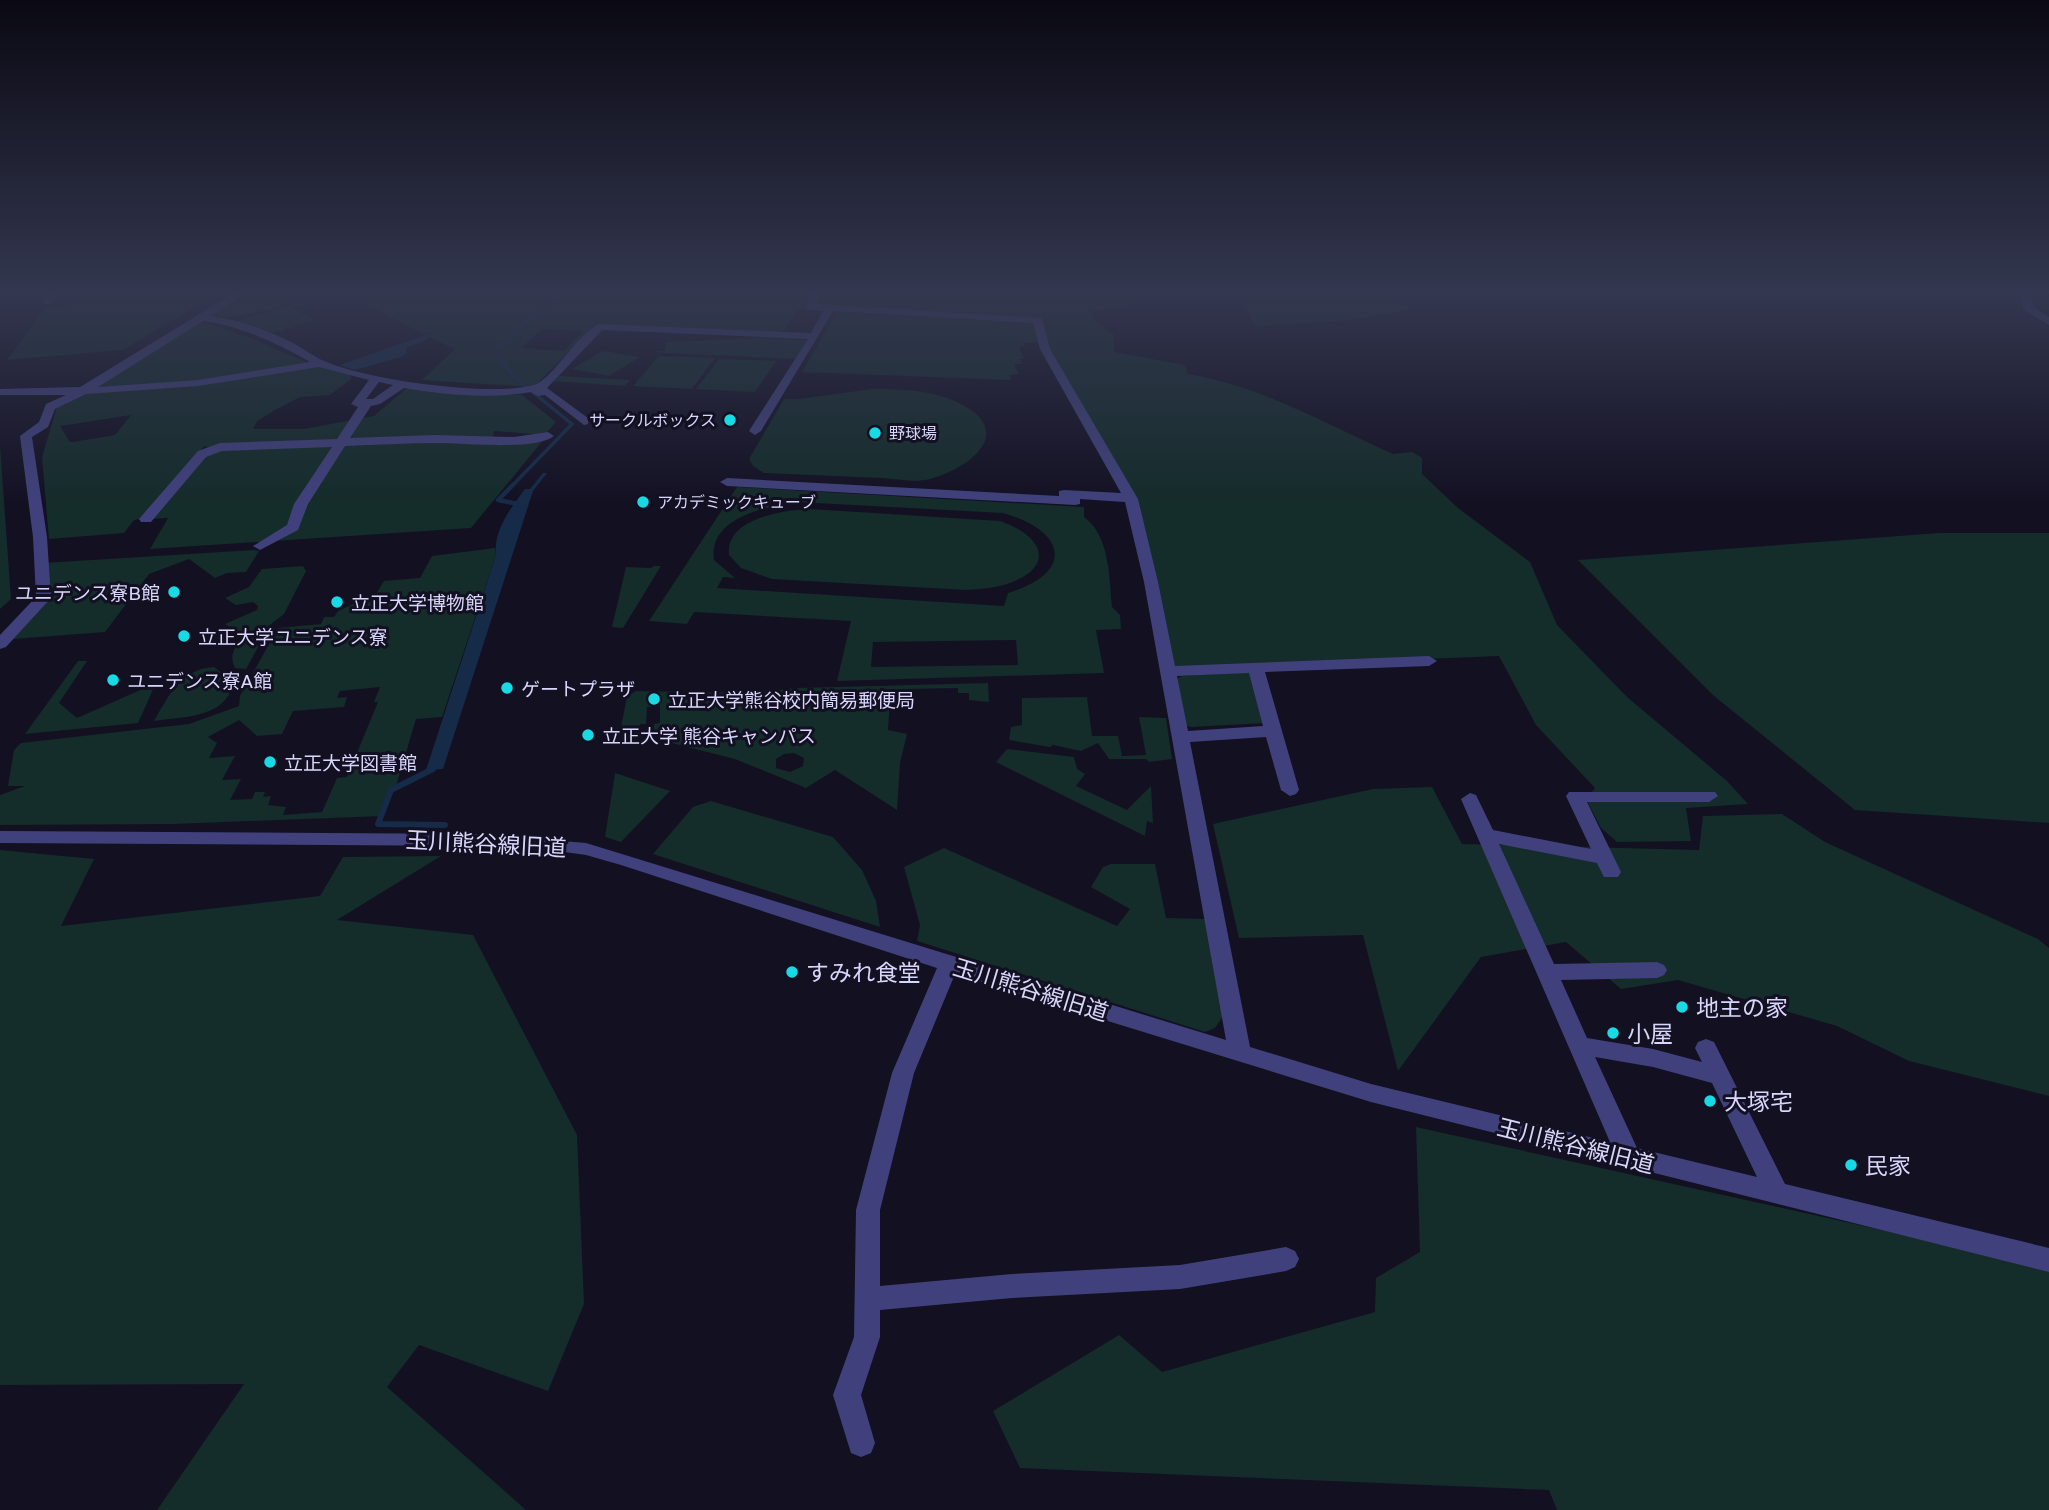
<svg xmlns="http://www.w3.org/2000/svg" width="2049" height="1510" viewBox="0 0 2049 1510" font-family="'Golos Text','Noto Sans JP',sans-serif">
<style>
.green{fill:#142c2a;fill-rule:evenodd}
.water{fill:#152b48}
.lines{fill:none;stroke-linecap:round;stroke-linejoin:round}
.stream-far2{stroke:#152b48;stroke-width:3.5}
.stream-far1{stroke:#152b48;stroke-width:4.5}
.stream{stroke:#152b48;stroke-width:6}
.minor{fill:#40417c;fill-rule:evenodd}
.poi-dot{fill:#18dae5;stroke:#131022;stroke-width:2.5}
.labels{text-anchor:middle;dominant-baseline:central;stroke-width:6;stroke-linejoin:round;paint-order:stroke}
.far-poi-label{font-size:16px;fill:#d8d6fb;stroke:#131022;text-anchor:start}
.poi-label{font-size:19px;fill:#d8d6fb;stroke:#131022;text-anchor:start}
.near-street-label{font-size:23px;fill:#d8d6fb;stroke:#131022}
.near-poi-label{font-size:23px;fill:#d8d6fb;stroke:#131022;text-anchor:start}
</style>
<rect width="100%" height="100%" fill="#131022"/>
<path class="green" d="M83,293H97L100,297L127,293H219L122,350L7,360L44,309L73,304Z
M253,293H292L289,296H295L289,300L294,301C275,309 231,321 211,315L245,295Z
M320,293H813L809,307L822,310H798L784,331L775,333L594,326L535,386L531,387L422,380L455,349L429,337L434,332L424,334L348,295L315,296ZM542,329L584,331L564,351L521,348Z
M818,293H1134L1130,306L1092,311L1094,320L1114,335V352L1185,365L1188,374C1261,386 1326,424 1393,454L1412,452L1422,458V474L1458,508L1530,562L1557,625L1627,697L1727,781L1748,804L1686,808L1691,841L1617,842L1601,828L1586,799L1595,788L1536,725L1499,656L1174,669L1133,495L1049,348L1042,318L816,306Z
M1240,293H1397L1411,310L1340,321L1254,326Z
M321,301L292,308L324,325L313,321L270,334L233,322L304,302Z
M837,312L1033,322L1042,342L1024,343L1025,346L1019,347L1024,359H1020L1022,364H1014L1019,374L1010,375L1011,380L802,372Z
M197,320L250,338L316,366L350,375L351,379L330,395L300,397L275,410L257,421L253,429H304L374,416L407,388L522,395L556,422L544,435L494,431L493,438L544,439L471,528L150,549L168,518L150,519L202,459L215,450L204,446L140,519L134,520L124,533L49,539L42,457L57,407L66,404ZM131,415L115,435L73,442H70L60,426Z
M597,333H600L559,376L630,380L625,386L551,381Z
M757,338L807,340L795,359L652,352L665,350L666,342Z
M603,351L640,357L609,376L572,369Z
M659,356L715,358L692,389L633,386Z
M719,359L776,361L755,392L696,389Z
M872,389C902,389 934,390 961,404C1017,433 968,469 930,479C916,483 897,479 882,478C843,476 804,475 764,473L753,466L749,459L784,399H799Z
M0,445L11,599L0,609Z
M737,487L1084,507V517C1110,536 1109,577 1112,607L1120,615L1121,629L1096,630L1104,673L837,681L851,621L694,612L687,624L649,621ZM797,502L1003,513C1066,531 1076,572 1008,593L1004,606L717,588L723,577L735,578L714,560C708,517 766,507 797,502ZM1016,640L1018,665L871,667L873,642Z
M810,509L1000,521C1039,534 1059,564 1010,583C996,588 981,589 966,590L772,579L741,568L729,555C725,518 784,510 810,509Z
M1939,533H2049V823L1855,810L1714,696L1578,560Z
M495,548L496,555L442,717L416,719L396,786L382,816L173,824L0,825V795L25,786H8L14,750L21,743L189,724L239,706L240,696L278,628L321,624L324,617H334L338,611L376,594L384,581L420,578L432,556ZM380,687L374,702H378L347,777L337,778L322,812L283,815L286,807L268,805L271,796L263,797L265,792H255L252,799L230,800L241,779L222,780L235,756L209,758L217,743L208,737L239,720L257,736L282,734L293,711L344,707L347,697L337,698L340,691Z
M254,550L259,551L246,572L227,573L215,578L189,559L149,574L105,632L13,639L46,600L43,563Z
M303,566L306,571L284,614L271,624L246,669L235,668C228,654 236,647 243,636L225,624L257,610L258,606L253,602L236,605L225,598L249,587L262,569Z
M654,566H661L623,628L612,627L626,567L651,568Z
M78,661H87L59,703L77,718L156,683L138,723L25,734Z
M214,667L234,682C225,719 185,716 154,721C169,695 181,669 214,667Z
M1251,672L1266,723L1191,727L1185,725L1176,679L1182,676Z
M988,683L989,702L969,700V693H958V688L908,689V696L890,699L888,730L907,734L900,763L897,810L835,770L806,788L735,759L660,740L662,730H654V724L660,723V706L647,707L646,724H640L639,732L620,733L627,696L636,691L749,693L797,688ZM794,753L804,758L803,766L790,772L776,768V759L784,754Z
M1087,697L1092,736H1118L1122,756L1146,755L1139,717L1166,718L1172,759L1149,762L1146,759H1109L1098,743L1081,751L1053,745L1050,747L1009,740L1011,727L1022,725V698Z
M1007,749L1074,757L1077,769L1085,774L1076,786L1127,810L1151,786L1153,823L1147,821L1145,836L996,762Z
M615,773L670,791L621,842L605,837Z
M1432,787L1462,844L1699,850L1703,816L1782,814L1825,842L2038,939L2049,948V1096L1909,1061L1837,1026L1678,980L1621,989L1566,942L1481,957L1398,1071L1363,935L1239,938L1213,824L1373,789Z
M711,801L833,837L862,870L876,901L880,927L653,854L693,807Z
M944,848L1117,926L1130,909L1091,887L1103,867L1111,864H1155L1166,918L1207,919L1224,1015L1215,1028L1205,1032L917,941L920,925L904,867Z
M0,850L94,859L61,926L320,896L343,857L441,856L337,920L473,935L577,1135L584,1304L548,1391L419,1345L387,1387L526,1510H157L244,1384L0,1385Z
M1416,1127L2049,1267V1510H1557L1549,1490L1020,1468L993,1411L1119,1335L1162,1372L1375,1312L1376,1278L1420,1252Z"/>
<path class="water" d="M434,332L426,340L406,348L407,353L401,357L355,370L340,365Z
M543,473H547L533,491L443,769L426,770L496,555C493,530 511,508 525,489H530Z"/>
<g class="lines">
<path class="stream-far2" d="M511,487L572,424L514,377L495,351L522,325L563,293"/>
<path class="stream-far1" d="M513,485L498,500L518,504"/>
<path class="stream" d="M435,763L433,769L391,790L378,824L445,825"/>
<path class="minor" d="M51,293H62L51,304H43V300Z
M234,293H246L211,316C236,319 264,329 287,340C301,346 314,358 329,363C371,380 490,397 534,385C553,379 578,333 599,324L811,333L823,311L806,309L809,293H819L816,304L1042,318L1050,349L1138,499L1158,582L1175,666L1429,656L1437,661L1429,666L1265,672L1299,790L1296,794L1290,796L1281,790L1266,737L1190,742L1250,1047L1371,1084L1610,1142L1461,799L1470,793L1476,795L1493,830L1591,849L1566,796L1569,792H1715L1718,796L1709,802H1587L1621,872L1618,877H1604L1597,863L1499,844L1554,964L1657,962L1664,965L1667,970L1664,975L1657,978L1561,980L1587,1038L1653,1049L1702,1062L1695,1048L1698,1042L1706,1039L1714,1042L1785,1184L2049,1248V1272L1371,1102L955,974L914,1073L880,1210V1286L1012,1274L1180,1265L1286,1247L1295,1251L1299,1259L1295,1267L1286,1271L1180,1289L1012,1298L880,1310V1337L861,1395L875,1443L871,1453L861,1457L851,1453L833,1395L854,1337L856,1210L892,1073L937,968L621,865L586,855L550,850L478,846L0,843V831L478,834L586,843L1226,1040L1144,582L1125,502L1080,499V504L1075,505L727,486L720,482L727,478L1059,496V491L1064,490L1121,493L1040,349L1033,323L833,311L761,431L755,435L749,431L808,339L602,330L547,388L588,418V424L584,425L545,395L538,396L531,392C491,399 444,395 404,388L380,404L371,406L350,438L435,435L514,437L548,432L554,436C536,451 463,443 437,443C406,443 375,445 345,446L308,504L298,530L260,550L253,546L287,525L294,504L332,447L222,451L206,457L151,522H141L139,519L198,451L220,443L337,439L358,407L351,404L369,380L319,367L198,386L86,394L55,409L48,427L32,437L47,537L51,598L6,647L0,649V635L36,597L33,537L20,436L39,422L46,404L66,395H0V389L80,387ZM203,321C241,326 277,343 310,362L198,380L98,387ZM379,382L393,385L373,399H366ZM1249,673L1263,726L1188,731L1177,676ZM1595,1057L1653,1067L1712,1083L1757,1177L1637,1148Z
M2020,293H2030L2033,307L2049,317V325L2024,310Z"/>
</g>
<linearGradient id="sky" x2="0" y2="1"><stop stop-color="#0a0913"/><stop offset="0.58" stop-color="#33374f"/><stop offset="1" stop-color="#33374f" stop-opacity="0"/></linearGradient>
<rect width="2049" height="504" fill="url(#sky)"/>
<g class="poi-dot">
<circle cx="730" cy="420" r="7"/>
<circle cx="875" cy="433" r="7"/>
<circle cx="643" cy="502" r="7"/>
<circle cx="174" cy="592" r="7"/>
<circle cx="337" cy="602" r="7"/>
<circle cx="184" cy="636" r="7"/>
<circle cx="113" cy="680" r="7"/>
<circle cx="507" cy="688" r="7"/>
<circle cx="654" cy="699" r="7"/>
<circle cx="588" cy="735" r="7"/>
<circle cx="270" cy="762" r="7"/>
<circle cx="792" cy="972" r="7"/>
<circle cx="1682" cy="1007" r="7"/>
<circle cx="1613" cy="1033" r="7"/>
<circle cx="1710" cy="1101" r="7"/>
<circle cx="1851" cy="1165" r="7"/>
</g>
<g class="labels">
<g class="far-poi-label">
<text x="716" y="420" text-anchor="end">サークルボックス</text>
<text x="889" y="433">野球場</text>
<text x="657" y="502">アカデミックキューブ</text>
</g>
<g class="poi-label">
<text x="160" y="592" text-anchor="end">ユニデンス寮B館</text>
<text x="351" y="602">立正大学博物館</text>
<text x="198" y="636">立正大学ユニデンス寮</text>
<text x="127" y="680">ユニデンス寮A館</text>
<text x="521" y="688">ゲートプラザ</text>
<text x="668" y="699">立正大学熊谷校内簡易郵便局</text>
<text x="602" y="735">立正大学 熊谷キャンパス</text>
<text x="284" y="762">立正大学図書館</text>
</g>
<g class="near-street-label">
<text transform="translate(486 843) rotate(3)">玉川熊谷線旧道</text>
<text transform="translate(1031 989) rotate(17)">玉川熊谷線旧道</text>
<text transform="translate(1576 1145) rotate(14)">玉川熊谷線旧道</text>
</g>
<g class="near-poi-label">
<text x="806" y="972">すみれ食堂</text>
<text x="1696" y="1007">地主の家</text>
<text x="1627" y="1033">小屋</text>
<text x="1724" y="1101">大塚宅</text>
<text x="1865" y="1165">民家</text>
</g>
</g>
</svg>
